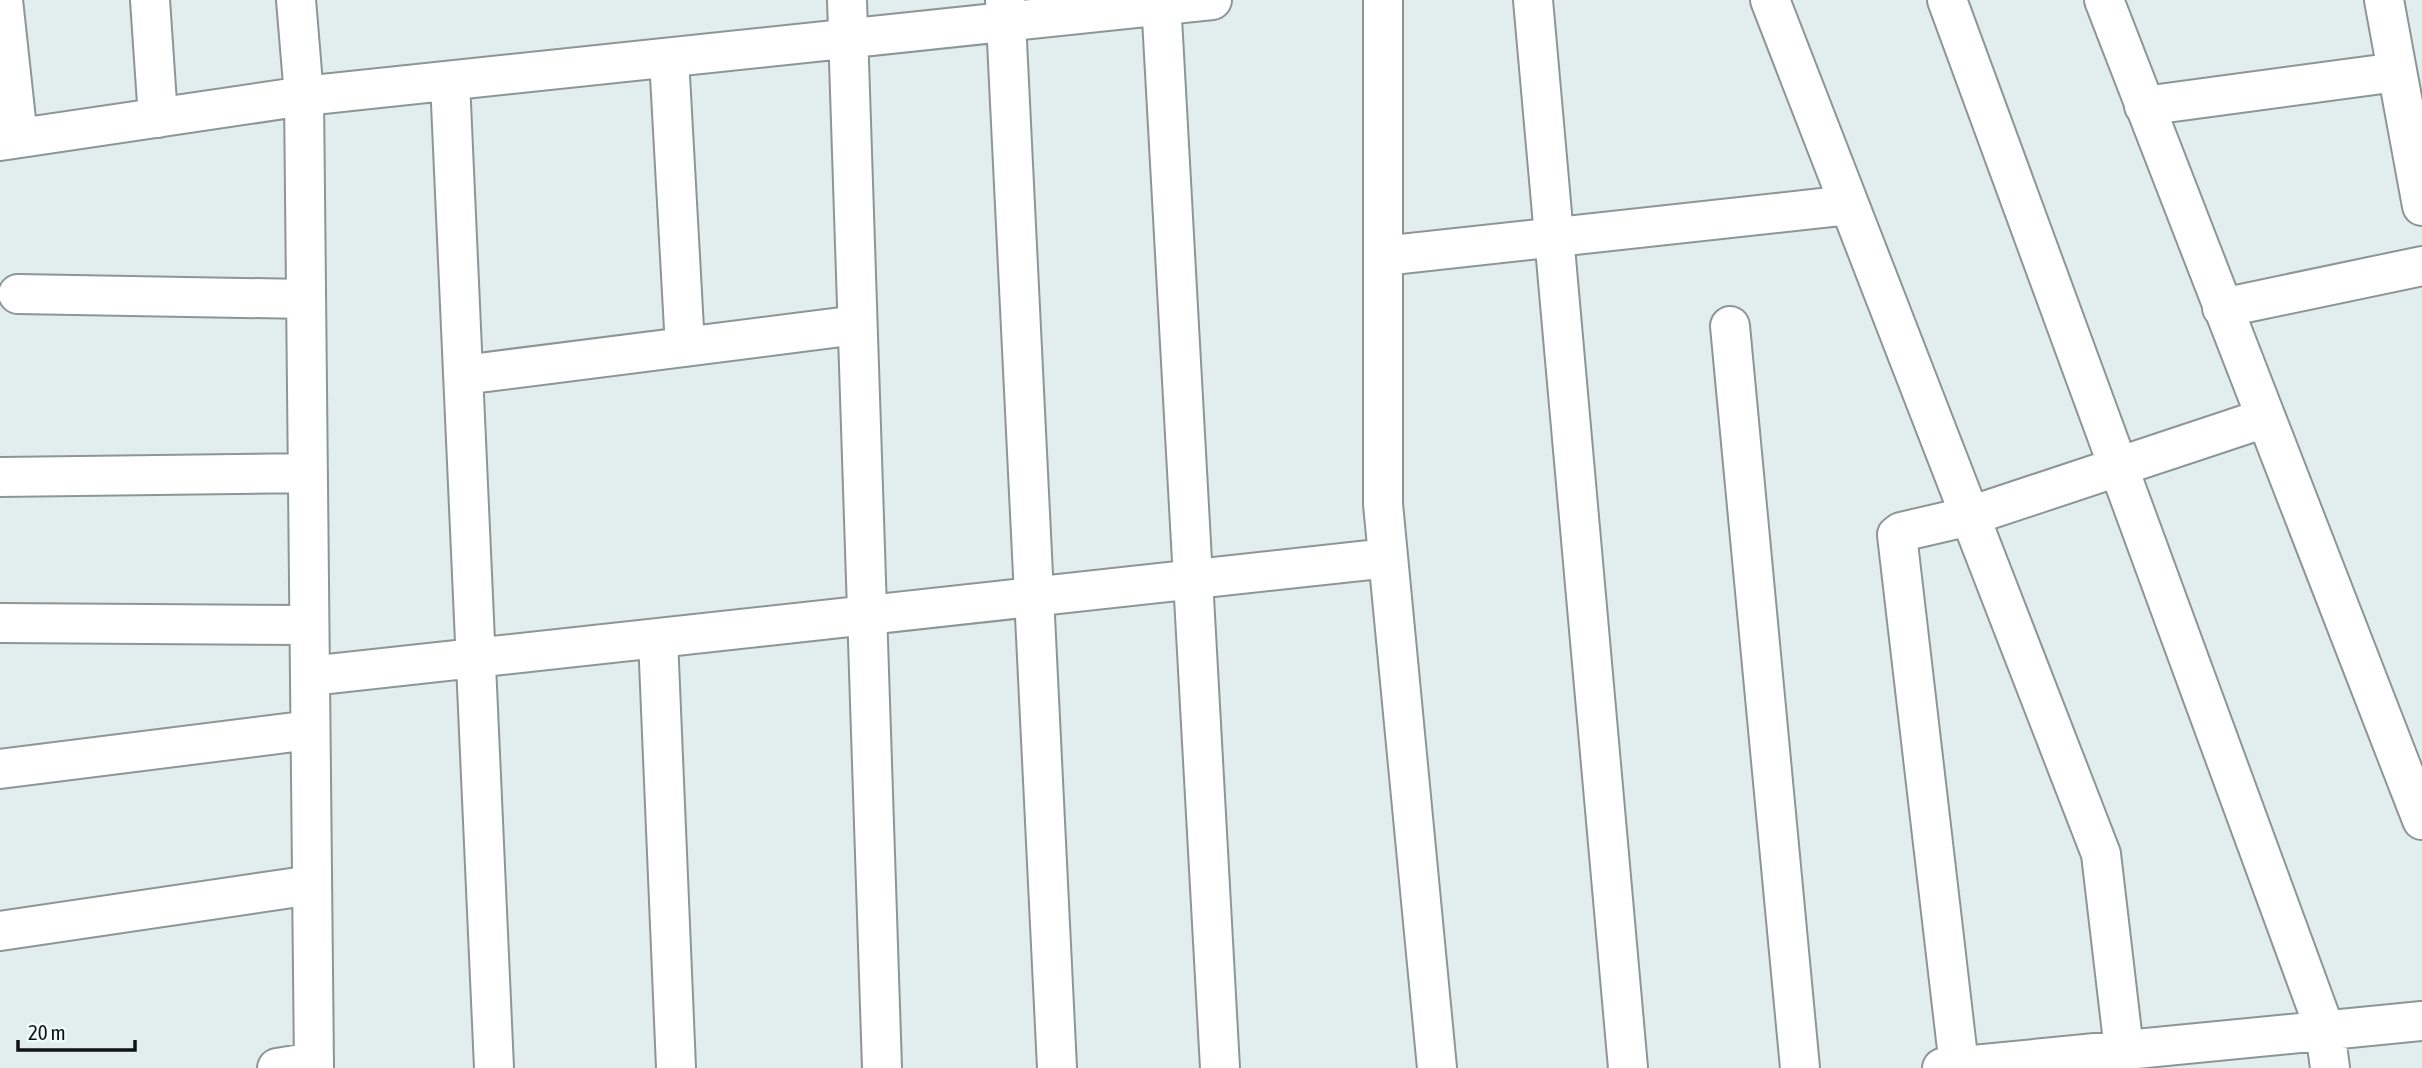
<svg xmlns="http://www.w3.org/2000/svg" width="2422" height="1068" viewBox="0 0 2422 1068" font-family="'Asap Condensed',sans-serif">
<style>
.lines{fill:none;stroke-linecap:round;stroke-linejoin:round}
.minor-casing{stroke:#8c9696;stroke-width:42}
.minor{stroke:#fff;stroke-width:38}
</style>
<rect width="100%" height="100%" fill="#e2eded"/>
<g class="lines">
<g class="minor-casing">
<path id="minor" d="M3,0L18,138
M150,0L158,118
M296,0L304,96L314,1068
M847,0L882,1068
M1005,0L1057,1068
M1161,0L1220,1068
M1383,0V504L1437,1068
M1533,0L1628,1068
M1770,0L2101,854L2124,1050
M1947,0L2325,1030L2330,1068
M2104,0L2422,820
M2384,0L2422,206
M669,58L685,347
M450,81L494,1068
M2144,106L2397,72
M0,141L304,96L1212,0
M1383,256L1849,205
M18,294L306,299
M2222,308L2422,266
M1730,326L1800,1068
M463,375L857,325
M0,477L308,473
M0,623L309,625
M658,638L676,1068
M310,676L1388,558
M0,769L310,730
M0,931L312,885
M1959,1066L1897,535L1901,532L1970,516L2265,418
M277,1068L314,1062
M1942,1068L2422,1021"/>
</g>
<use href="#minor" class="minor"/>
</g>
<path d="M18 1040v10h117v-10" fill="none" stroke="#0f1212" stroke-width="3.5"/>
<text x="28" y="1040" font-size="21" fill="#0f1212" stroke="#effafa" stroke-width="5" paint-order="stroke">20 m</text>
</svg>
